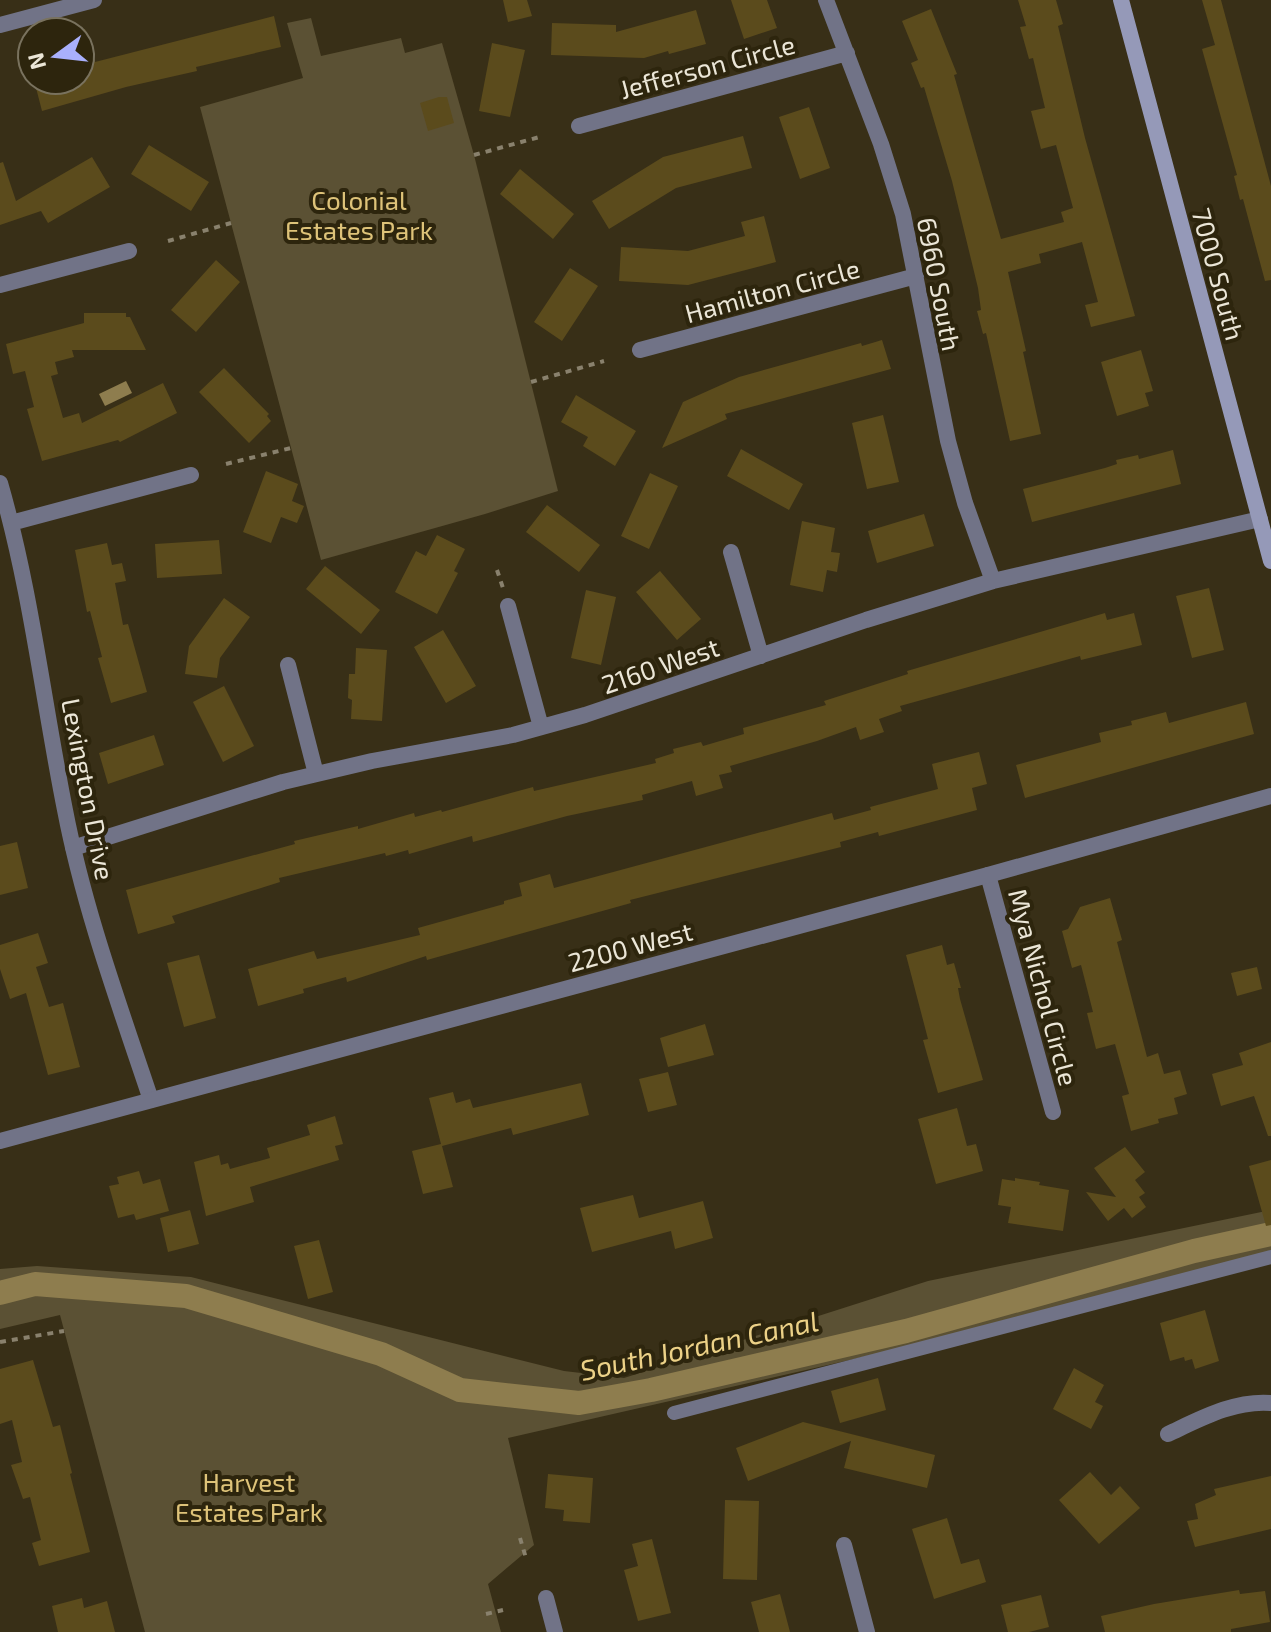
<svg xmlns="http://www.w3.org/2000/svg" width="1271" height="1632" viewBox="0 0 1271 1632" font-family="'Exo 2',sans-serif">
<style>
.green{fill:#5b5134}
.water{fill:#8e7d4e}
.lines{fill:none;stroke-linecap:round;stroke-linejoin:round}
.canal{stroke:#8e7d4e;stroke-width:24}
.building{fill:#5b4b1c}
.path{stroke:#89816d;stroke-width:4;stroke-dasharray:6 6;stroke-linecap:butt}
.service{stroke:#717387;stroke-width:14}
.minor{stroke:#717387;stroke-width:16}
.tertiary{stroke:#717387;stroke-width:16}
.secondary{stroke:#9599b8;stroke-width:16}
.labels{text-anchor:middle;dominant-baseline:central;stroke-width:8;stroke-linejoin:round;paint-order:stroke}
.street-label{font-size:26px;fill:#ebe6d7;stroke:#2d250d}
.park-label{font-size:26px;fill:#dec379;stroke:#2d250d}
.water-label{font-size:28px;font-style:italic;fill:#ecd187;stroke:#2d250d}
</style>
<rect width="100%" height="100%" fill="#382f17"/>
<path class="green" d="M311,18L321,56L401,38L405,53L442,43L474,155L558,491L485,514L321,560L200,107L303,78L287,23Z
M1271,1210V1256L955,1336L508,1438L534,1545L488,1584L501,1632H145L60,1315L0,1329V1269L37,1266L191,1277L564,1371L624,1378L928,1281Z"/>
<path class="water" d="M126,381L132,393L105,406L99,394Z"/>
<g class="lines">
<path class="canal" d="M0,1293L35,1284L186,1296L381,1354L460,1390L579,1403L651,1390L906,1331L1194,1251L1271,1234"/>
</g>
<path class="building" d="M503,0H527L532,16L508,22Z
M731,0H767L777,28L744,39Z
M1018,0H1056L1063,24L1058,26L1085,138L1135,316L1091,327L1085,305L1098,302L1082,242L1039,254L1041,263L1008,272L1026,351L1023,352L1041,434L1010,441L986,333L983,334L977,311L981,310L978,288L952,181L924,87L921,88L911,63L918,60L902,21L931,9L957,74L954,75L1001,239L1064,222L1061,212L1073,208L1056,145L1041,149L1031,111L1045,108L1033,58L1029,59L1020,27L1026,26Z
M1202,0H1221L1271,186V280L1265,281L1243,199L1240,200L1234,176L1237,175L1202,49L1215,45Z
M696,10L706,44L669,54L668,51L644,58L551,55L552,23L616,25V32Z
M274,16L281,47L196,67L197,71L126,87L42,111L34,80H80V29H85L95,62Z
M492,43L525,50L510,117L479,111Z
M439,97H447L454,123L428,131L420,103Z
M809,107L830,168L800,179L779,117Z
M743,136L752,168L676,188L609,229L592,201L663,157Z
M149,145L209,182L191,211L131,174Z
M92,157L110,187L48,223L41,211L0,225V163L3,162L16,201Z
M520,169L574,214L553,239L500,194Z
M764,216L776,262L688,285L619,281L621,247L688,251L745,236L741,222Z
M216,260L240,282L196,332L171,310Z
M570,268L598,286L562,341L534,322Z
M84,313H126V317H130L146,350H72L74,357L55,362L58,374L51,376L63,418L79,413L82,423L163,383L177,413L120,442L118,440L42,461L27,409L34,407L25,371L13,374L6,344L84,323Z
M882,340L891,369L725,414L727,419L662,448L683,402L739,377L861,343L862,346Z
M1141,350L1153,391L1145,393L1149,406L1117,416L1101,362Z
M224,368L269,414L267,416L271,421L249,443L199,392Z
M576,395L636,431L615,466L583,446L588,437L561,422Z
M883,415L899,482L867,489L852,423Z
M741,449L803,484L789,510L727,476Z
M1173,450L1181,484L1032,522L1023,489L1105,468L1117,464L1116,460L1138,455L1139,459Z
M266,471L298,484L292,501L304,506L297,523L281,517L271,543L243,532Z
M650,473L678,486L649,549L621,536Z
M547,505L600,545L579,572L526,532Z
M924,514L934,546L877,563L868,531Z
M802,521L835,528L831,552L840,553L837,572L827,570L823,592L790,585Z
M437,535L465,549L454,571L458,573L437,614L395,592L416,551L426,556Z
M219,540L222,574L157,578L155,544Z
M107,543L112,565L122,563L126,581L115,583L123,625L128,624L147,692L111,703L98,658L102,657L90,611L87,612L75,550Z
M325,566L380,610L361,634L306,589Z
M660,571L701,619L677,640L636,592Z
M1209,588L1224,650L1192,658L1176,596Z
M586,590L616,597L601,665L571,658Z
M224,598L250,617L220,658L217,678L185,674L189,646Z
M1105,613L1107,620L1134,613L1142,645L1081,660L1080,656L900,706L902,711L879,719L884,732L860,740L856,727L817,741L730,766L732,772L719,775L723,788L696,796L692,781L642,795L643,800L567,816L473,842L472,836L409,854L408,850L386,856L385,853L279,878L280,882L172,916L175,923L138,934L126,890L295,844L294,841L358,826V829L414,813L415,817L441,810L442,812L533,787L534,791L656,763L655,759L674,753L673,749L701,742L703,746L744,734L743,728L826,705L824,701L908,674L907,671Z
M443,630L476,686L446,703L414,647Z
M356,648L387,650L382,721L351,719L352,700L348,698L349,674H355Z
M224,686L254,746L223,762L193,702Z
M1246,702L1254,734L1025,798L1016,765L1101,742L1099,733L1132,725L1131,721L1166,712L1169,723Z
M154,735L164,765L108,784L99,753Z
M979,752L987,784L972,788L977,810L879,836L878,832L840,842L841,847L630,900L631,903L427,960L426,956L347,982L346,977L303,989L304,993L258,1006L248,969L314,951L317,959L420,935L418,928L504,904V901L522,896L519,883L550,874L554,888L832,813L834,820L871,810L870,807L938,789L932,764Z
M17,842L28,888L0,895V846Z
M1110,898L1122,940L1117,942L1147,1057L1158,1053L1164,1074L1180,1070L1187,1094L1174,1098L1178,1114L1158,1119L1159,1123L1131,1131L1122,1096L1129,1094L1115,1044L1096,1049L1087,1013L1093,1012L1081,965L1072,968L1062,931L1068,929L1080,907Z
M38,933L48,963L36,967L49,1007L63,1003L80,1067L48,1075L26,993L10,999L0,969V945Z
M942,945L947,965L954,963L961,988H958L960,999L983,1080L938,1093L923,1040L928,1039L906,955Z
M199,955L216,1018L184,1027L167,963Z
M1257,967L1262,989L1237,996L1231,973Z
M705,1024L714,1055L668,1067L660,1038Z
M1271,1042V1136H1268L1254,1096L1221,1106L1212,1074L1243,1065L1239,1053Z
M668,1072L677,1105L648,1112L639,1079Z
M581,1083L589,1115L513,1135L511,1128L442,1146L453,1187L423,1194L412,1151L441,1144L429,1098L453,1092L456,1103L470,1099L473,1108Z
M957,1108L967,1146L976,1144L983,1171L936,1184L918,1119Z
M335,1116L343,1144L335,1146L339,1160L250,1187L254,1202L206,1216L194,1162L219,1155L221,1165L228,1163L230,1169L270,1158L267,1148L310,1135L307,1125Z
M1125,1147L1145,1172L1135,1180L1145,1193L1139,1197L1146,1207L1132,1218L1124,1208L1108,1221L1086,1192L1116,1197L1094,1168Z
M1271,1160V1225L1266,1226L1249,1166Z
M139,1171L143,1184L160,1179L169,1211L136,1220L134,1214L118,1218L109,1186L119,1184L117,1177Z
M1015,1178L1040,1182L1039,1185L1069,1190L1063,1231L1008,1223L1011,1207L998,1205L1002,1179L1015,1181Z
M633,1195L639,1218L703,1201L713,1238L675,1249L671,1231L592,1252L580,1208Z
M190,1210L199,1244L168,1252L160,1218Z
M319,1240L333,1292L308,1299L294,1246Z
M1205,1310L1219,1361L1195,1369L1192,1359L1185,1361L1184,1357L1170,1361L1160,1323Z
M33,1360L53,1427L60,1425L72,1473L70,1474L90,1552L39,1566L32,1543L41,1540L30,1497L23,1499L11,1465L22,1462L12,1420L0,1424V1369Z
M1074,1368L1104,1385L1095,1402L1103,1406L1091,1429L1053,1409Z
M878,1378L886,1410L840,1423L831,1391Z
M803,1422L935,1455L927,1488L844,1468L851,1441L748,1481L736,1448Z
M1090,1472L1111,1495L1120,1486L1140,1508L1099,1544L1059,1500Z
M548,1474L593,1478L590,1523L563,1521L564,1510L545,1508Z
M1271,1476V1529L1195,1547L1187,1521L1198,1519L1195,1504L1216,1495L1214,1489Z
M725,1500L759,1501L757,1580L723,1579Z
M947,1518L961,1564L979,1559L986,1582L934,1599L912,1529Z
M652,1539L671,1613L638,1621L624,1570L638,1566L632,1544Z
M1239,1590L1240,1594L1265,1591L1270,1622L1231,1629V1632H1105L1101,1616L1154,1604Z
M780,1594L790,1632H759L751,1602Z
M1041,1595L1049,1627L1029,1632H1008L1001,1605Z
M82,1598L84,1608L107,1601L115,1632H58L52,1606Z"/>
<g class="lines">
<path class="path" d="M474,155L543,136
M168,241L231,223
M531,382L604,361
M226,464L291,448
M497,570L503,588
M0,1342L64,1331
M520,1538L526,1558
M486,1614L503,1610"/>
<path class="service" d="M674,1413L1271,1257"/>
<path class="minor" d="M826,0L881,144L903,214L948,441L965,503L993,581
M0,25L94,0
M579,126L847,53
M0,285L129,251
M640,350L916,276
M0,483C31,590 43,700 65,810C84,909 119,1004 151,1100
M11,523L191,475
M731,552L761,656
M508,606L541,727
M288,665L316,774
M73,848L283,782L372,761L513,735L585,715L866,620L993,581L1260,519
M988,875L1053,1112
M1168,1434C1200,1419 1234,1400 1271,1403
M844,1545L867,1632
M546,1598L555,1632"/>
<path class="tertiary" d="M0,1141L988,875L1271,796"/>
<path class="secondary" d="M1121,0L1271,561"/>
</g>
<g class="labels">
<g class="street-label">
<text transform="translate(707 66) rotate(-15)">Jefferson Circle</text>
<text transform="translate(1219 274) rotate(75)">7000 South</text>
<text transform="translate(940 284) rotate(79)">6960 South</text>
<text transform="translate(772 290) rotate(-15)">Hamilton Circle</text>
<text transform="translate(660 665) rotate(-19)">2160 West</text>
<text transform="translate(89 789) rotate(79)">Lexington Drive</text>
<text transform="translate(630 946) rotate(-15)">2200 West</text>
<text transform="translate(1044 987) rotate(75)">Mya Nichol Circle</text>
</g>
<g class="park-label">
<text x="359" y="199">Colonial<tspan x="359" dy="30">Estates Park</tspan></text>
<text x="249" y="1481">Harvest<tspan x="249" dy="30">Estates Park</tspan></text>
</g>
<g class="water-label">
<text transform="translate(699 1345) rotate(-12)">South Jordan Canal</text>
</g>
</g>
<g transform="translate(56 56) rotate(255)"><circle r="38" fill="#2d250d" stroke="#79725e" stroke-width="2"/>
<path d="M0-6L14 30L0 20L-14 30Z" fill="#a9b0fc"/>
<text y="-12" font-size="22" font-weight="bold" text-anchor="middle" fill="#ebe6d7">N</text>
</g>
</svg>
